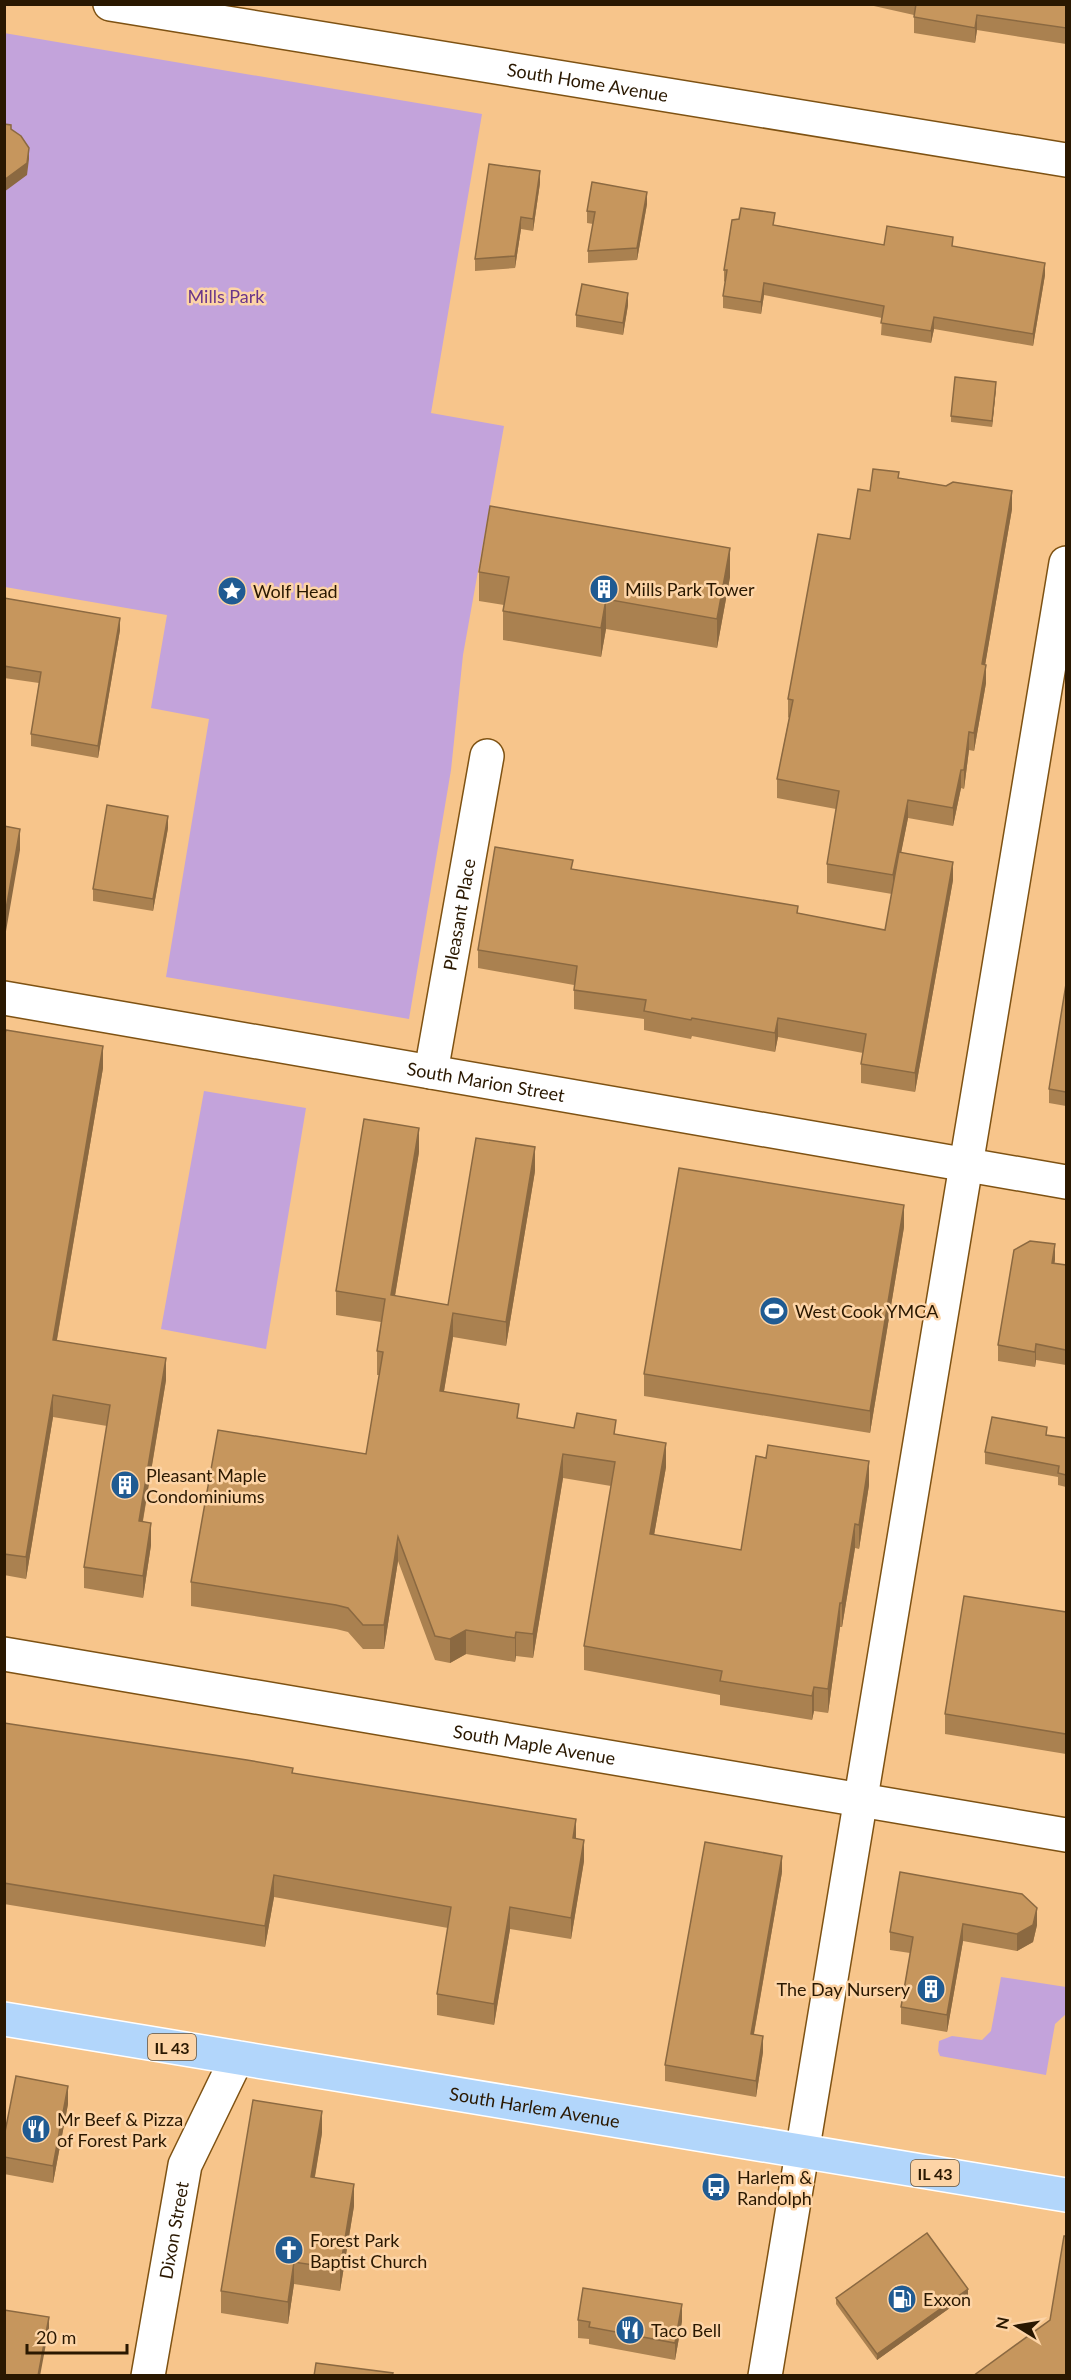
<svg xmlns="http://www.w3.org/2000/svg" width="1071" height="2380" viewBox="0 0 1071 2380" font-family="Lato,sans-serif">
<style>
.green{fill:#c3a3db}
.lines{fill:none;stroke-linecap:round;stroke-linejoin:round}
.minor-casing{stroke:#7e5213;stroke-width:36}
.major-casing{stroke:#fff;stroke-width:36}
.minor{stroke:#fff;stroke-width:33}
.major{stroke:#b2d6fb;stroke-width:33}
.wall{fill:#aa8150}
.shaded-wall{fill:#8b6941}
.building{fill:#c6965d;stroke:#8b6941;stroke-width:1.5}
.labels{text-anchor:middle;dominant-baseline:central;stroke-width:5;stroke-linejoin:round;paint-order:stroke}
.shield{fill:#fdd4a6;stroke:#695032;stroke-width:1.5}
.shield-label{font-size:16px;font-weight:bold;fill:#2a1801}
.street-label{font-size:18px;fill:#2a1801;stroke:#fdd4a6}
.park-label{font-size:18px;fill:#6a368a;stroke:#fdd4a6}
.poi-label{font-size:18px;fill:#2a1801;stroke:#fdd4a6;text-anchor:start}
</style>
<rect width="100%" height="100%" fill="#f7c58b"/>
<path class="green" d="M4,33L482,114L431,413L504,426L463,655L451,770L409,1019L166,977L209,719L151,708L167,615L5,587Z
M204,1091L306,1108L266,1349L161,1329Z
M1001,1977L1066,1987V2014L1055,2024L1046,2075L940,2056L938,2051L939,2041L952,2036L982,2040L991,2031Z"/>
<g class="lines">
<g class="minor-casing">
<g id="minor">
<path id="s1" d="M110,4L1066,160"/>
<path id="s2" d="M4,998L1066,1182"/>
<path id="s3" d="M431,1072L487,756"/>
<path id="s4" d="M4,1654L1066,1835"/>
<path id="s5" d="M148,2376L185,2165L237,2058"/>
<path d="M765,2376L1066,563"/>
</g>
</g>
<g class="major-casing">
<g id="major">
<path id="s6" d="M4,2019L1066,2195"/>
</g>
</g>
<use href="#minor" class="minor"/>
<use href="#major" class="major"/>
</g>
<path class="wall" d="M865,4H1066V44L977,30L975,43L914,33V15Z
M540,183L533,231L521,229L515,268L475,271V259Z
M647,204L637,260L588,263V251L593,224L587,223V211Z
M775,225L884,245L953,246L1045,275L1033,346L934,329L931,343L881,335L882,318L764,295L761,314L723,308V296L725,282L724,281V270Z
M628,305L623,335L576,327V315Z
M996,388L992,427L951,422V416Z
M899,478L1012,509L985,665L986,683L974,751L969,750L964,789L961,788L953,826L908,818L901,852L953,880L915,1092L861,1083V1064L863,1053L778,1037L775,1052L692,1036L691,1039L644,1030V1019L574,1009V985L478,968V950L573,869L885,930L892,894L827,883V864L836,809L777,798V779L789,718L788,717V699L850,539L870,491Z
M479,572L730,577L717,648L606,629L601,657L503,640V611L504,605L479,601Z
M4,598L120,630L98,758L31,746V734L39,683L4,678Z
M168,828L153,911L93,901V889Z
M1066,984V1106L1049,1103V1089Z
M4,1037L103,1068L57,1340L166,1380L143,1521L151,1545L143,1598L84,1588V1567L107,1426L53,1417L26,1579L4,1575Z
M419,1152L395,1296L448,1305L535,1171L506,1346L453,1337L444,1391L519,1419L616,1434L666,1467L654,1535L741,1550L869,1485L859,1549L855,1548L842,1627H840L828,1713L814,1711L812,1720L720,1705V1695L584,1670V1646L611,1486L563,1478L533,1658L516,1656L515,1662L466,1654L450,1663L435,1660L398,1561L384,1649H363L348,1632L336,1629L191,1606V1582L366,1454L380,1375H377V1351L381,1322L336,1315V1291Z
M904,1227L870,1433L644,1396V1374Z
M1055,1260L1054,1263L1066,1265V1365L1036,1360L1035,1367L998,1361V1345Z
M1047,1435L1066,1438V1487L1058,1485V1477L985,1464V1452Z
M1066,1612V1754L945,1734V1714Z
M4,1723L293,1773L576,1839L584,1861L571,1939L510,1929L494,2025L437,2015V1994L448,1928L274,1897L265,1947L4,1904Z
M782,1872L754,2034L763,2052L756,2097L665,2081V2065Z
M900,1872L1037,1925L1033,1942L1017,1951L963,1941L947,2032L901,2024V2007L910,1953L890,1950V1932Z
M68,2104L53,2183L4,2174V2137Z
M322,2133L315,2177L354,2206L340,2291L294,2284L288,2324L221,2313V2291Z
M968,2295L877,2360L836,2304V2298Z
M578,2320L682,2321L675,2360L589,2344V2339L578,2338Z"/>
<path class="shaded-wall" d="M977,15V30L975,43V28Z
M29,148V159L27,175L4,192V180Z
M540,171V183L533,231V219Z
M647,192V204L637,260V248Z
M521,217V229L515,268V256Z
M1045,263V275L1033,346V334Z
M764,283V295L761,314V302Z
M628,293V305L623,335V323Z
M934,317V329L931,343V331Z
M996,382V388L992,427V421Z
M1012,491V509L982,683V664Z
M730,548V577L717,648V619Z
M606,599V629L601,657V628Z
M120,618V630L98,758V746Z
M986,665V683L974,751V733Z
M969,732V750L964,789V770Z
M961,770V788L953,826V808Z
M908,800V818L893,894V875Z
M168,816V828L153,911V899Z
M20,829V850L5,937V915Z
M953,862V880L915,1092V1073Z
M778,1018V1037L775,1052V1033Z
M103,1046V1068L53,1362V1340Z
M419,1128V1152L391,1319V1295Z
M535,1147V1171L506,1346V1322Z
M904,1205V1227L870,1433V1411Z
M1055,1244V1260L1052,1278V1263Z
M453,1313V1337L440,1415V1391Z
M1036,1344V1360L1035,1367V1352Z
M166,1358V1380L139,1543V1521Z
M53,1395V1417L26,1579V1557Z
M666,1443V1467L650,1558V1534Z
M563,1454V1478L533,1658V1634Z
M869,1461V1485L859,1549V1525Z
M151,1523V1545L143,1598V1576Z
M855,1524V1548L842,1627V1603Z
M398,1537V1561L384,1649V1625Z
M840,1603V1627L828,1713V1689Z
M466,1630V1654L450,1663V1639Z
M516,1632V1656L515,1662V1638Z
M814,1687V1711L812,1720V1696Z
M576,1819V1840L573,1838Z
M584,1840V1861L571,1939V1918Z
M782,1856V1872L751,2050V2034Z
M274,1875V1897L265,1947V1926Z
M510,1907V1929L494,2025V2004Z
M1037,1908V1925L1033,1942L1017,1951V1934Z
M963,1924V1941L947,2032V2015Z
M763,2036V2052L756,2097V2081Z
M68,2086V2104L53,2183V2166Z
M322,2111V2133L311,2199V2177Z
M354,2184V2206L340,2291V2269Z
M294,2262V2284L288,2324V2302Z
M968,2289V2295L877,2360V2354Z
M682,2304V2321L675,2360V2343Z
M49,2317V2328L40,2376H38Z"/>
<path class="building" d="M916,4H1066V28L977,15L975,28L914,17Z
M4,124L11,125V129L21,136L29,148L27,163L4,180Z
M489,164L540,171L533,219L521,217L515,256L475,259Z
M592,182L647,192L637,248L588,251L595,212L587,211Z
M741,208L775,213L773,225L884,245L887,226L953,237L952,246L1045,263L1033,334L934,317L931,331L881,323L884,306L764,283L761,302L723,296L727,270H724L732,220L739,219Z
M582,284L628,293L623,323L576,315Z
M955,377L996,382L992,421L951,416Z
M873,469L899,472L898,478L946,486L953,482L1012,491L982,664L986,665L974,733L969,732L964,770H961L953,808L908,800L893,875L827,864L839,791L777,779L793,700L788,699L818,534L850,539L858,489L870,491Z
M490,506L730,548L717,619L606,599L601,628L503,611L509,577L479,572Z
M4,598L120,618L98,746L31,734L41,672L4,666Z
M107,805L168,816L153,899L93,889Z
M4,826L20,829L5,915H4Z
M495,847L573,860L571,869L798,906L797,913L885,930L899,852L953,862L915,1073L861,1064L866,1034L778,1018L775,1033L692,1018L691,1020L644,1011L646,1000L574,990L577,966L478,950Z
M1066,984V1092L1049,1089Z
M6,1030L103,1046L53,1340L166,1358L139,1521L151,1523L143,1576L84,1567L110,1405L53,1395L26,1557L4,1554V1037Z
M364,1119L419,1128L391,1295L448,1305L476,1138L535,1147L506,1322L453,1313L440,1391L519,1404L517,1418L574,1428L577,1413L616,1420L614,1434L666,1443L650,1534L741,1550L756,1456L766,1458L768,1445L869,1461L859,1525L855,1524L842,1603H840L828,1689L814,1687L812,1696L720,1681L722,1671L584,1646L615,1462L563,1454L533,1634L516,1632L515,1638L466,1630L450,1639L435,1636L398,1537L384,1625H363L348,1608L336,1605L191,1582L218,1430L366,1454L383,1352L377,1351L385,1299L336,1291Z
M679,1168L904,1205L870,1411L644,1374Z
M1030,1241L1055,1244L1052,1263L1066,1265V1350L1036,1344L1035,1352L998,1345L1014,1250Z
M992,1417L1047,1427L1046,1435L1066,1438V1475L1058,1473L1059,1466L985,1452Z
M964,1596L1066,1612V1734L945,1714Z
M4,1723L247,1760L293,1768L292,1773L576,1819L573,1838L584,1840L571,1918L510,1907L494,2004L437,1994L451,1907L274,1875L265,1926L4,1883Z
M705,1842L782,1856L751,2034L763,2036L756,2081L665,2065Z
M900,1872L1022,1894L1037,1908L1033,1925L1017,1934L963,1924L947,2015L901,2007L913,1937L890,1932Z
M16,2076L68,2086L53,2166L4,2157V2137Z
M253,2100L322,2111L311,2177L354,2184L340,2269L294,2262L288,2302L221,2291Z
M927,2233L968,2289L877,2354L836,2298Z
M1064,2236H1066V2376H973L1050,2320Z
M583,2288L682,2304L675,2343L589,2327L590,2322L578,2320Z
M4,2310L49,2317L38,2376H4Z
M316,2363L393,2373L392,2376H314Z"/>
<defs>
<g id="building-disc" transform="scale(1.5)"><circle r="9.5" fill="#205b92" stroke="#fdd4a6"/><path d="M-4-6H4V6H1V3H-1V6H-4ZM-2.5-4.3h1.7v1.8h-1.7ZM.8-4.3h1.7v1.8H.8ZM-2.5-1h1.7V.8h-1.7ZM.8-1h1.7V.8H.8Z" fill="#fff"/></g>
<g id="sight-disc" transform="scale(1.5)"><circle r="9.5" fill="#205b92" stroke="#fdd4a6"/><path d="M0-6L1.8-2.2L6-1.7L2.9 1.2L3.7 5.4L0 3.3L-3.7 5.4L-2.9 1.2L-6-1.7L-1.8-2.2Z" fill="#fff"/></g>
<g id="stadium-disc" transform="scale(1.5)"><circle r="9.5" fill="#205b92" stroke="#fdd4a6"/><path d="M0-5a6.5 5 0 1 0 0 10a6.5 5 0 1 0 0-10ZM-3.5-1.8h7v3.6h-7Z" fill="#fff"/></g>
<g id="restaurant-disc" transform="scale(1.5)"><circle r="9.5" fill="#205b92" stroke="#fdd4a6"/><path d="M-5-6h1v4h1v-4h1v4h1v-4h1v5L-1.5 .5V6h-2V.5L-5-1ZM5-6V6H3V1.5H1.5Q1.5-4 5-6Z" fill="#fff"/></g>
<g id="bus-disc" transform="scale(1.5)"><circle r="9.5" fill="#205b92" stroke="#fdd4a6"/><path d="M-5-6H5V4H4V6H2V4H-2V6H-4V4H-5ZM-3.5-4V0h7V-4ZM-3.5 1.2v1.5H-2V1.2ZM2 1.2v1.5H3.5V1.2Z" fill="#fff"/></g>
<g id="church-disc" transform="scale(1.5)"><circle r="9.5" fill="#205b92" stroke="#fdd4a6"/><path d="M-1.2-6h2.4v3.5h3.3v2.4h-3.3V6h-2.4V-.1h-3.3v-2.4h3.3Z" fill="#fff"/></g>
<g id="fuel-disc" transform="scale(1.5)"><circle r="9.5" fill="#205b92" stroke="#fdd4a6"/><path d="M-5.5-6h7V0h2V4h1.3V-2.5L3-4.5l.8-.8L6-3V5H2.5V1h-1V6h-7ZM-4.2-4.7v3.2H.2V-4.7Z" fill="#fff"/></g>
</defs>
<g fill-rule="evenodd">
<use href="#building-disc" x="604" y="589"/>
<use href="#sight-disc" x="232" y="591"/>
<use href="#stadium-disc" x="774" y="1311"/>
<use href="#building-disc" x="125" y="1485"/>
<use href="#building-disc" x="931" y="1989"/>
<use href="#restaurant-disc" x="36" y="2129"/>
<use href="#bus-disc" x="716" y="2187"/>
<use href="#church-disc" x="289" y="2250"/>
<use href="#fuel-disc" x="902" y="2299"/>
<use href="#restaurant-disc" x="630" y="2330"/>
</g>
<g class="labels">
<g class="shield">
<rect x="148" y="2034" width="48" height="26" rx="4.5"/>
<rect x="911" y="2160" width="48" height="26" rx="4.5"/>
</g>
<g class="shield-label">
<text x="172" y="2047">IL 43</text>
<text x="935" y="2173">IL 43</text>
</g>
<g class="street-label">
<text stroke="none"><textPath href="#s1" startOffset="484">South Home Avenue</textPath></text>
<text stroke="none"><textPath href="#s3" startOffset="160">Pleasant Place</textPath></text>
<text stroke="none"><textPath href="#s2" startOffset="489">South Marion Street</textPath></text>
<text stroke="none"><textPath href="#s4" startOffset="538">South Maple Avenue</textPath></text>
<text stroke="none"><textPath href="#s6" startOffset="538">South Harlem Avenue</textPath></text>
<text stroke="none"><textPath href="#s5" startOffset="148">Dixon Street</textPath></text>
</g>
<g class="park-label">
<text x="226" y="296">Mills Park</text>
</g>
<g class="poi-label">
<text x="625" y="589">Mills Park Tower</text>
<text x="253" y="591">Wolf Head</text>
<text x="795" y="1311">West Cook YMCA</text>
<text x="146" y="1475">Pleasant Maple<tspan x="146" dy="21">Condominiums</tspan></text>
<text x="910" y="1989" text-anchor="end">The Day Nursery</text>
<text x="57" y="2119">Mr Beef &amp; Pizza<tspan x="57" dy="21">of Forest Park</tspan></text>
<text x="737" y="2177">Harlem &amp;<tspan x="737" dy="21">Randolph</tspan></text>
<text x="310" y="2240">Forest Park<tspan x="310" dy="21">Baptist Church</tspan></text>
<text x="923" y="2299">Exxon</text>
<text x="651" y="2330">Taco Bell</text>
</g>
</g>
<rect width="1071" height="2380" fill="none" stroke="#2a1801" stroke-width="12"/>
<g transform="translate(1017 2326) rotate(281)" stroke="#fdd4a6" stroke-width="4.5" paint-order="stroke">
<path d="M0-4.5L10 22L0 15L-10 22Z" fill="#2a1801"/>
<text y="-9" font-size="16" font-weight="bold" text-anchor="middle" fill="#2a1801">N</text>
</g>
<path d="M27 2344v9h100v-9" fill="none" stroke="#2a1801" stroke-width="3"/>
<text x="36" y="2344" font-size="18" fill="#2a1801" stroke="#fdd4a6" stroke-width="4.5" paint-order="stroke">20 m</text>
</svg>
